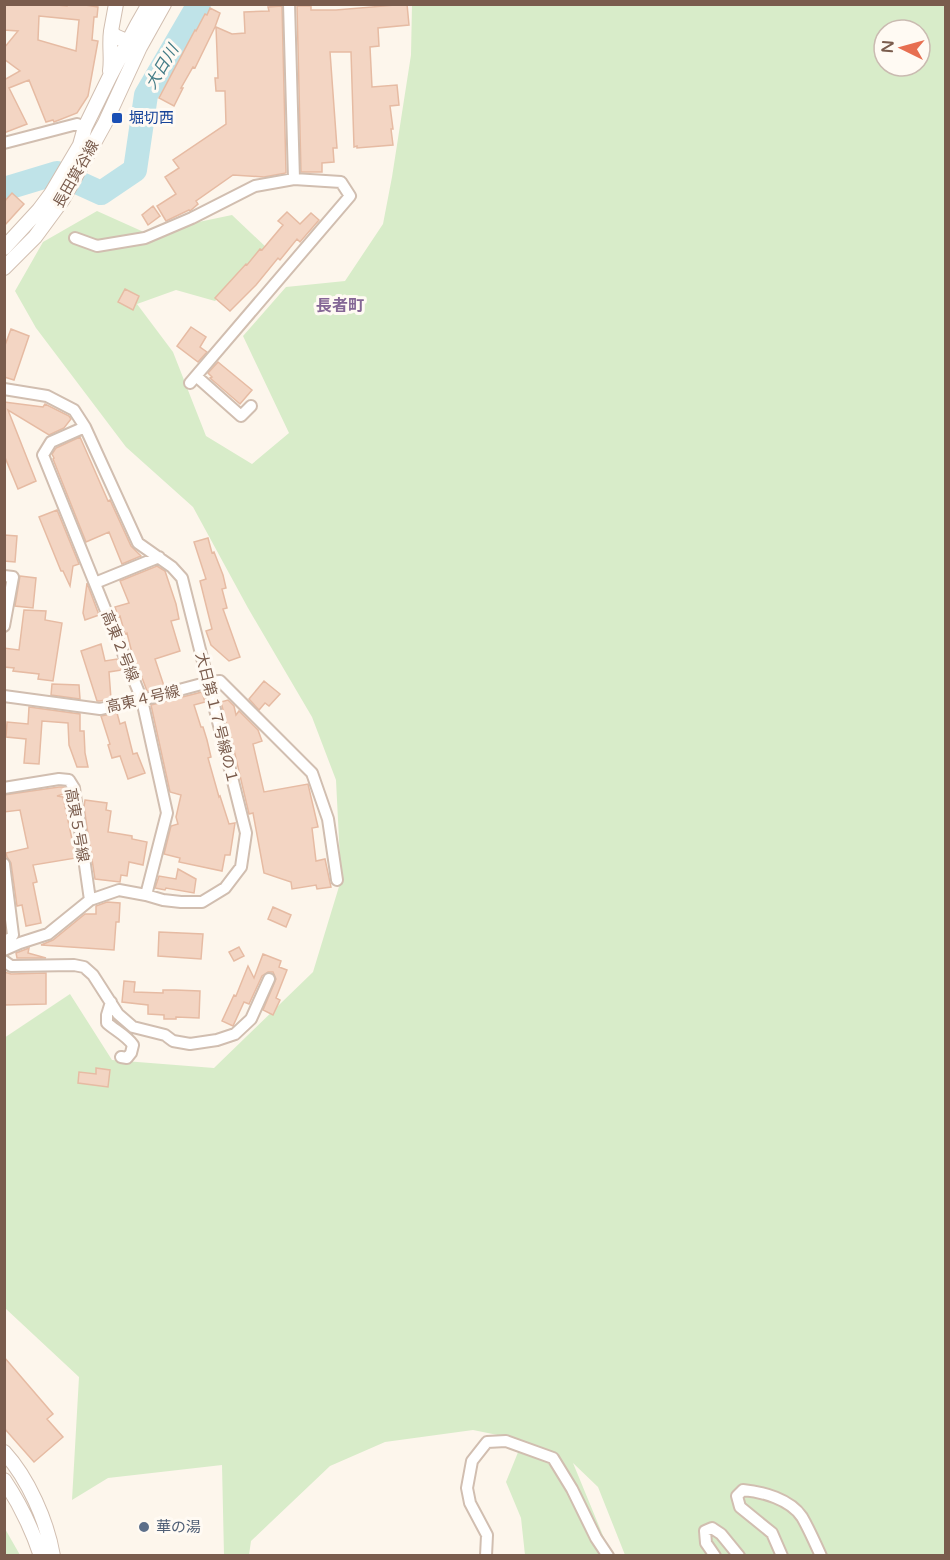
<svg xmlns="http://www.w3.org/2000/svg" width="950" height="1560" viewBox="0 0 950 1560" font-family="'Varela Round','Noto Sans JP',sans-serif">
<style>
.green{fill:#d8ecc9;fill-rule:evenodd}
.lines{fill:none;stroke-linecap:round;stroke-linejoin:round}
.river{stroke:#bfe3e8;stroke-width:24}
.building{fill:#f3d5c3;stroke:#e6bba3;stroke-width:1.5;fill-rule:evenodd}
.minor-casing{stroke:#d1beb0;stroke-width:14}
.tertiary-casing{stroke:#d1beb0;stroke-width:16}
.minor{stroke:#fff;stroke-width:10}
.tertiary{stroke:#fff;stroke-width:14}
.transit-dot{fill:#1a4fb4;stroke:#fffaf3;stroke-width:2}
.service-dot{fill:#5c6f8a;stroke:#fffaf3;stroke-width:2}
.labels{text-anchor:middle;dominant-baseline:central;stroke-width:6;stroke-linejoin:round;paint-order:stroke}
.transit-label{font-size:15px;fill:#164399;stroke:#fffaf3;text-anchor:start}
.street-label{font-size:15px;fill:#7a5c4d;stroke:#fffaf3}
.service-label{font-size:15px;fill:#4e5e75;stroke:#fffaf3;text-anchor:start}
.water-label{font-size:16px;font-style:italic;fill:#437c86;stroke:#fffaf3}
.neighbourhood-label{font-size:16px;font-weight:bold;fill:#846695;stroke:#fffaf3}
</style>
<rect width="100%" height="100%" fill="#fdf6ec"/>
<path class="green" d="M412,5H945V1555H625L598,1487L573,1463L611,1555H525L521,1518L506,1482L523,1440L473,1430L385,1442L330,1466L251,1541L249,1555H224L222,1465L108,1478L72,1500L79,1377L5,1308L4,1038L70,994L112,1060L214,1068L313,972L341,880L336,780L312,717L248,608L193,507L126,447L36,328L15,291L43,242L97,211L146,233L232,215L268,249L215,301L176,290L137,304L173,352L206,436L252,464L289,433L243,336L286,287L345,281L383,224L392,177L411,55ZM884,30H920V66H884Z
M4,1527L20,1555H5Z"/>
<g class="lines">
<path class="river" d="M4,189L57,173L101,193L135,170L146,95L199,4"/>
</g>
<path class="building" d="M4,4H45L67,6V4H79L98,7L97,17H94L92,40L98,41L88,96L77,113L54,122L53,120L46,122L29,80L9,88L27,124L4,133V80L20,71L4,59V48L18,31L4,30ZM39,16L79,20L76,51L38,40Z
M407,4L409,25L378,28L379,46L370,47L372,87L397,85L399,105L390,106L393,129H391L393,145L357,148V146L354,147L351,52H330L337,148H333L334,162L322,163V172H301L297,6H311V10H336Z
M282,6L286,173L264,177L233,175L196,201L198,204L190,211L189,210L166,221L157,206L176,194L165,177L179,168L173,160L226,124L225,91H216L215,78H218L216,27L232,34L245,33L244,12L269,11L268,7Z
M210,8L220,13L215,27L195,68L193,67L181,88H183L174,106L159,98L195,30L196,31L205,14L207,15Z
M12,193L24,204L4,226V202Z
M153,206L160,216L148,225L142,215Z
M287,212L300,224L311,213L319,220L300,242L297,239L280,260L278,258L256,285L230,311L215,298L246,264L247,265L260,249L262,250L283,225L278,221Z
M125,289L139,296L133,310L118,302Z
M191,327L206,337L200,347L207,352L198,362L177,346Z
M11,329L29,336L14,380L4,377V348Z
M218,362L252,390L240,404L210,378L212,377L208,373Z
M4,402L43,407L45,404L69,416L71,419L64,428L49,435L8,410L36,481L18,489L4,455Z
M80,437L108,501L110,500L131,546L141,556L122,564L109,532L86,542L53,459L54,458L52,454L56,448Z
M57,510L79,564L73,566L70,586L63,571H61L39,517Z
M4,535L17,536L15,562L4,561Z
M208,538L212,553L214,552L223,575L226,588L222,589L227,608L223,609L240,657L229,661L211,645L206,631L212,629L200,581L206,579L194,542Z
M157,566L165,571L176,604L179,619L171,621L180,651L155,659L164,686L147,691L138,667H137L133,657L127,633L125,634L120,616L118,617L115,607L129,603L120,581Z
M20,576L36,578L33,608L15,606Z
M87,583L99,615L85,620L83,613Z
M24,610L46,611L45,620L62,623L53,681L38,679L39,674L13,671L14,668L4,667V648L19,650Z
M101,644L105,661L117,659L122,670L109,672L111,699L100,701H97L81,651Z
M264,681L280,694L269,706L265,703L259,710L249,699Z
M52,684L79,685L80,699L51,695Z
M202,692L205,702L194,705L201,727H203L207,740L211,757L208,758L219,797L220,796L229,824L235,823L230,855H225L222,871L179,862L180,858L164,854L171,826L178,824L176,817L181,795L170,792L151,705Z
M228,700L234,706L236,715L239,711L258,730L262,741L253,744L264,792L308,784L318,827L312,828L316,861L325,859L331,887L317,889L316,885L292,889L291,882L264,873L253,813L249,814L230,733L229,734L221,702Z
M29,707L80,714V731H84L85,753L88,767H77L69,745L68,723L42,721L39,764L24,763L26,739L6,737L7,722L28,724Z
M117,713L120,724L125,722L133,754L137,753L145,773L128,779L120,756L112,758L108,745L110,744L101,716Z
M59,787H65L67,791V793L57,796L63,797L76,858L33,865L37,882L33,883L41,923L26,926L22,905L17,906L11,863L7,857L6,853L28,848L20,810L4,812V795Z
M85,800L107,803L106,810L111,811L108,832L132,836V839L147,842L143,865L129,862L127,876L121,875L120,882L95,879L84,807Z
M178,869L196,879L194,893L166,888L165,890L155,888L159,876L176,879Z
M107,902L120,903L119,922H116L114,950L41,945L53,940L85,914H96V906Z
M273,907L291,915L286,927L268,919Z
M159,932L203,934L201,959L158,956Z
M239,947L244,956L234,961L229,952Z
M29,948L28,953L46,958H17L16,953Z
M263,954L281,961L279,967L287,970L276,998L280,1000L273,1015L263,1010L276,979L273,972H268L262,976L249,1004L244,1002L233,1026L222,1021L234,995L236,996L248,966L254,978Z
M4,972L11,974L46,973V1004L4,1005Z
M124,981L135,982L134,992L163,993V990H175L200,991L199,1018L176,1017V1019H164V1015L148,1014V1005L122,1002Z
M96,1068L110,1070L108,1087L78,1083L79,1072L96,1074Z
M4,1357L53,1414L47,1419L63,1437L34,1462L4,1428Z"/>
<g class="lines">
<g class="minor-casing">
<path id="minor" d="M289,4L294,179
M4,143L77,124L85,127
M75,238L97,246L145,238L192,218L255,186L294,179L341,182L350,196L190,383
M196,376L241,416L251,406
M4,389L47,396L74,410L85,427L138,543L172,567L182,578L246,833L241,867L225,888L202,902H181L163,900L146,895L119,890L90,900L48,934L20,943L4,950
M85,427L51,442L43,455L142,700L167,813L146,895
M4,576L13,577L4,626
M95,583L159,557
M4,696L100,709L142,700L209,682L220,681L312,773L328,819L337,880
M4,788L59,779L69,780L74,788L90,900
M4,864L13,935L4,944
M4,961L11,966L74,965L84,967L93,975L118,1014L133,1027L165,1035L173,1041L190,1044L217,1040L235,1034L251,1019L269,979
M111,1002L107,1015V1023C115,1030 127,1036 133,1045L131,1053L127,1058L121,1057
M486,1556L487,1535L470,1503L467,1488L472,1461L487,1442L506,1441L553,1458L572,1489L596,1538L608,1556
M715,1556L706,1543L705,1531L712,1528L721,1534L739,1556
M782,1556L772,1533L740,1507L737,1496L743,1490C763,1492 790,1499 802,1517C809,1529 815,1543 821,1556"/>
</g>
<g class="tertiary-casing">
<path id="tertiary" d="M116,4L111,31L115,36L135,45
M110,71C112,58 109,45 111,31
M4,248L39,210L51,194L80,145L85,127L110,76L137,25L149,4
M4,268L35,237L63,199L105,123L140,47L164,4
M4,1452C28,1478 47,1521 53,1556
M4,1480C20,1504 32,1529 41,1556"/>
</g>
<use href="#minor" class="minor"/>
<use href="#tertiary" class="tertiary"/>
</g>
<rect class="transit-dot" x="111" y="112" width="12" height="12" rx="3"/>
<circle class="service-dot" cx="144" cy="1527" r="6"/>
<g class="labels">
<g class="transit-label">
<text x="129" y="118">堀切西</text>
</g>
<g class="street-label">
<text transform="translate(76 174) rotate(-60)">長田箕谷線</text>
<text transform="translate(120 646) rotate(68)">高東２号線</text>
<text transform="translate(143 699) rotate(-13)">高東４号線</text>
<text transform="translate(217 718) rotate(76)">大日第１７号線の１</text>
<text transform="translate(77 825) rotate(80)">高東５号線</text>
</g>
<g class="service-label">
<text x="156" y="1527">華の湯</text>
</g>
<g class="water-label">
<text transform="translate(162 67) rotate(-59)">大日川</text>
</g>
<g class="neighbourhood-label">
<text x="340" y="306">長者町</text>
</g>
</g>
<rect width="950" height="1560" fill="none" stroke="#7a5c4d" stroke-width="12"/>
<g transform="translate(902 48) rotate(275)"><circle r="28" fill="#fffaf3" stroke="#cabbb1" stroke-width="1.5"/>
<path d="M0-4.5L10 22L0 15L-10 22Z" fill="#e76f51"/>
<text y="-9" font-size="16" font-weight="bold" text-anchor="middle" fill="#7a5c4d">N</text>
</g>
</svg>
